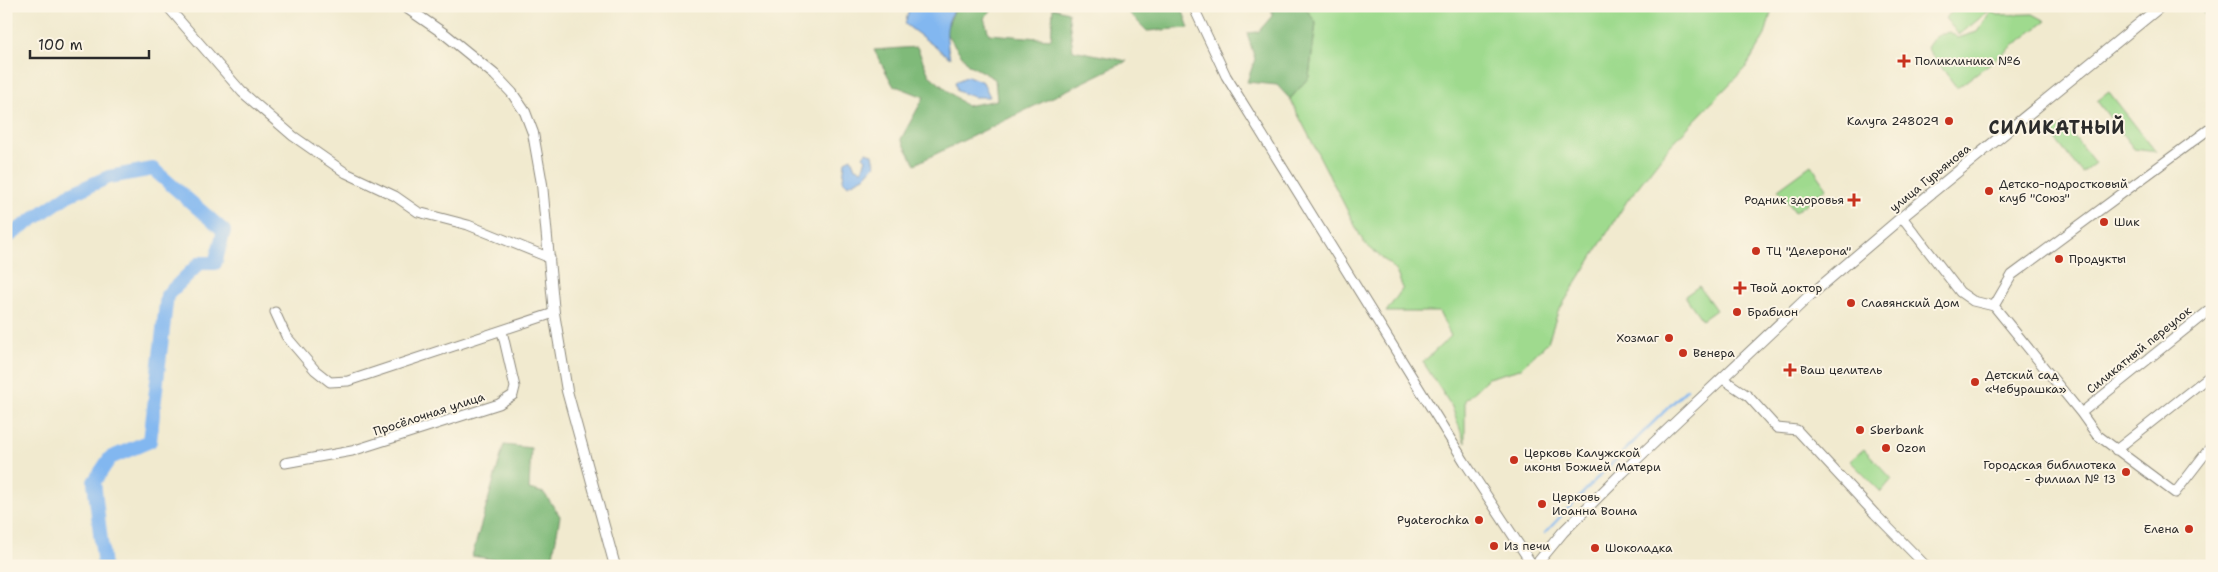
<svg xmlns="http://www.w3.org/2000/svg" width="2218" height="572" viewBox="0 0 2218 572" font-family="'Shantell Sans',sans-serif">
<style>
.green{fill:#9fda8e;stroke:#65825c}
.forest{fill:#7fba79;stroke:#557252}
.water{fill:#82b7f0;stroke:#56718e}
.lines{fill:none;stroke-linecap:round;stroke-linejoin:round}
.stream{stroke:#82b7f0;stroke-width:2.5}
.river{stroke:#82b7f0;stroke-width:14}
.minor-casing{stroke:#8e8a7d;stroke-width:11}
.tertiary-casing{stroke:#8e8a7d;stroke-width:12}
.minor{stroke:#fff;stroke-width:9}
.tertiary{stroke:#fff;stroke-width:10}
.poi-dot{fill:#c8321e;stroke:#fcf5e5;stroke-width:2}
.labels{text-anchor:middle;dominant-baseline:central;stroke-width:4;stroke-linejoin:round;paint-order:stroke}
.poi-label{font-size:12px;fill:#2b2b2b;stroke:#fcf5e5;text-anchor:start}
.street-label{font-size:12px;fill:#2b2b2b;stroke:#fcf5e5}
.district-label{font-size:18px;font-weight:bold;letter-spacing:1px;fill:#2b2b2b;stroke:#fcf5e5}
</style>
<rect width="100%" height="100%" fill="#fcf5e5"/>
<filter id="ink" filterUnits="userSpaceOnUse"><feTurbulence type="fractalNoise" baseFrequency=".02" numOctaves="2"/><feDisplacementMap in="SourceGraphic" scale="10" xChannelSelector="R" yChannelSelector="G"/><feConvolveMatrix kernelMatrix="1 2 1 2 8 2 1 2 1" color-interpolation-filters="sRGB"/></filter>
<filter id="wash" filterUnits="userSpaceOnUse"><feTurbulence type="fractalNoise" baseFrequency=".0096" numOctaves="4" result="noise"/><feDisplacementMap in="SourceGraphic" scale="20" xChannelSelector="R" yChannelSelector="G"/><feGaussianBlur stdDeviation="1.12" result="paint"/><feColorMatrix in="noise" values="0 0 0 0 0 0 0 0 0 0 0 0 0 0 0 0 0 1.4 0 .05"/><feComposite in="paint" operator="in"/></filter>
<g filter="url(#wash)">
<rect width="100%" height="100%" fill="#f1eacf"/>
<path class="green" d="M1304,6H1773L1765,35L1746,67L1669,147L1627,201L1558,312L1548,342L1520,369L1488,378L1465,400V443L1452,407L1423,362L1451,336L1439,312H1386L1403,288L1395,269L1364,243L1290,99L1309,77L1316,23Z
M1959,6H1995L1959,35L1945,18Z
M2199,6H2212V22Z
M1991,12L1998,15L2033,14L2046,21L1957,88L1927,48C1933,37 1938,34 1950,32L1958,38L1977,32Z
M2109,92L2156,152L2134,149L2097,101Z
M2064,124L2095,163L2082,173L2051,134Z
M1811,165L1827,188L1795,212L1778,189Z
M1699,286L1716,310L1702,320L1685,296Z
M1864,449L1892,479L1881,492L1850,461Z"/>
<path class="forest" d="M958,6H996L984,18L989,34L1051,39L1053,8L1068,12L1073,50L1127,61L915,164L901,139L924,97L893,85L874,50L917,47L929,75L966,106L997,100L995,79L968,64L945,32L954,11Z
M1125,6H1181L1189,28L1147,31L1125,9Z
M1272,6H1304L1316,23L1309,77L1290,99L1277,85L1247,82L1255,59L1247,33L1258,32L1272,16Z
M504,445L531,448L529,489L544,493L560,516L551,566H522L521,564L472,556Z"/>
<path class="water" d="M910,6H958C943,22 946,38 950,58L905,24Z
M968,76L983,82L990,97H974L957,91L955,82Z
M866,152L873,154L875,165L864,177L848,185L843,180L845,161L851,158L855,168L862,170L866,159L863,156Z"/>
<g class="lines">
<path class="stream" d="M1545,533L1598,477L1687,389"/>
<path class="river" d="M6,238L68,195L109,177L153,169L224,231L215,263H200L167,295L150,441L110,458L94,482L104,566"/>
</g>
</g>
<g filter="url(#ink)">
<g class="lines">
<g class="minor-casing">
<path id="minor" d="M167,6L242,92L293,136L346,173L395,196L418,212L468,225L550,258
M1193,6L1226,76L1464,461L1533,566
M1902,217L1960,292L1973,301L1994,306L2081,413L2096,434L2175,493L2212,445
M1994,306L2012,275L2212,127
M275,312L286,336L315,370L330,382L348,381L554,313
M1723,379L1748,396L1777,428L1797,430L1875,514L1926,566
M2081,413L2212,308
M2116,450L2212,374
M285,463L352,451L499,404L513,395L515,387L502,331"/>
</g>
<g class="tertiary-casing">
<path id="tertiary" d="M404,6L446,35L495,75L512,93L525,112L533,133L542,184L554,313L567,391L615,566
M1535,566L1563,532L1622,473L1807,298L1902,217L2161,6"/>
</g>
<use href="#minor" class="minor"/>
<use href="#tertiary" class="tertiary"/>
</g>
</g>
<g class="poi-dot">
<path d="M1901.5 53.5h5v5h5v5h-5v5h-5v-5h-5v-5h5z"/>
<circle cx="1949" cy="121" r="5"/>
<circle cx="1989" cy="191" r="5"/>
<path d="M1851.5 192.5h5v5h5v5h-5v5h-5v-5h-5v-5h5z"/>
<circle cx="2104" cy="222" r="5"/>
<circle cx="1756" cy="251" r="5"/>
<circle cx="2059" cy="259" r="5"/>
<path d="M1737.5 280.5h5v5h5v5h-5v5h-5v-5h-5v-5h5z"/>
<circle cx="1851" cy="303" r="5"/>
<circle cx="1737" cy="312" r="5"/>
<circle cx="1669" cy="338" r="5"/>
<circle cx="1683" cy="353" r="5"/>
<path d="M1787.5 362.5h5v5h5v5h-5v5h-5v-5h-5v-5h5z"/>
<circle cx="1975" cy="382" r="5"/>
<circle cx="1860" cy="430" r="5"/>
<circle cx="1886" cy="448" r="5"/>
<circle cx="1514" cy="460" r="5"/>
<circle cx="2126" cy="472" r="5"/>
<circle cx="1542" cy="504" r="5"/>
<circle cx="1479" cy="520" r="5"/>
<circle cx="2189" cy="529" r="5"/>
<circle cx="1494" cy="546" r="5"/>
<circle cx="1595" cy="548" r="5"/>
</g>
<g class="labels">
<g class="poi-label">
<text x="1915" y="61">Поликлиника №6</text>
<text x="1939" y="121" text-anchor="end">Калуга 248029</text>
<text x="1999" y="184">Детско-подростковый<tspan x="1999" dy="14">клуб "Союз"</tspan></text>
<text x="1844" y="200" text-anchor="end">Родник здоровья</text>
<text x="2114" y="222">Шик</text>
<text x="1766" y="251">ТЦ "Делерона"</text>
<text x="2069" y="259">Продукты</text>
<text x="1750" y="288">Твой доктор</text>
<text x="1861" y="303">Славянский Дом</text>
<text x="1747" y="312">Брабион</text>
<text x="1659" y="338" text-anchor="end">Хозмаг</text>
<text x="1693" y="353">Венера</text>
<text x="1800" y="370">Ваш целитель</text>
<text x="1985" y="375">Детский сад<tspan x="1985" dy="14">«Чебурашка»</tspan></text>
<text x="1870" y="430">Sberbank</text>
<text x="1896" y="448">Ozon</text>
<text x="1524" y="453">Церковь Калужской<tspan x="1524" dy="14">иконы Божией Матери</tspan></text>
<text x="2116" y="465" text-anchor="end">Городская библиотека<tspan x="2116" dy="14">- филиал № 13</tspan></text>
<text x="1552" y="497">Церковь<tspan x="1552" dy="14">Иоанна Воина</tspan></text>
<text x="1469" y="520" text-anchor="end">Pyaterochka</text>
<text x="2179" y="529" text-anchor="end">Елена</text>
<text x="1504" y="546">Из печи</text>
<text x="1605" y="548">Шоколадка</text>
</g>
<g class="street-label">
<text transform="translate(1930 178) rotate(-39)">улица Гурьянова</text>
<text transform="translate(2139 350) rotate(-39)">Силикатный переулок</text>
<text transform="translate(429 414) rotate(-18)">Просёлочная улица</text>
</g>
<g class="district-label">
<text x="2057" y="128">СИЛИКАТНЫЙ</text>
</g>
</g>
<rect width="2218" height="572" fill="none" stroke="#fcf5e5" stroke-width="25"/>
<path d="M30 50v8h119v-8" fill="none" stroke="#2b2b2b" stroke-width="2.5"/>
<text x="38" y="50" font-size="15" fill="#2b2b2b" stroke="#fcf5e5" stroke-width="4" paint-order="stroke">100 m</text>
</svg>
